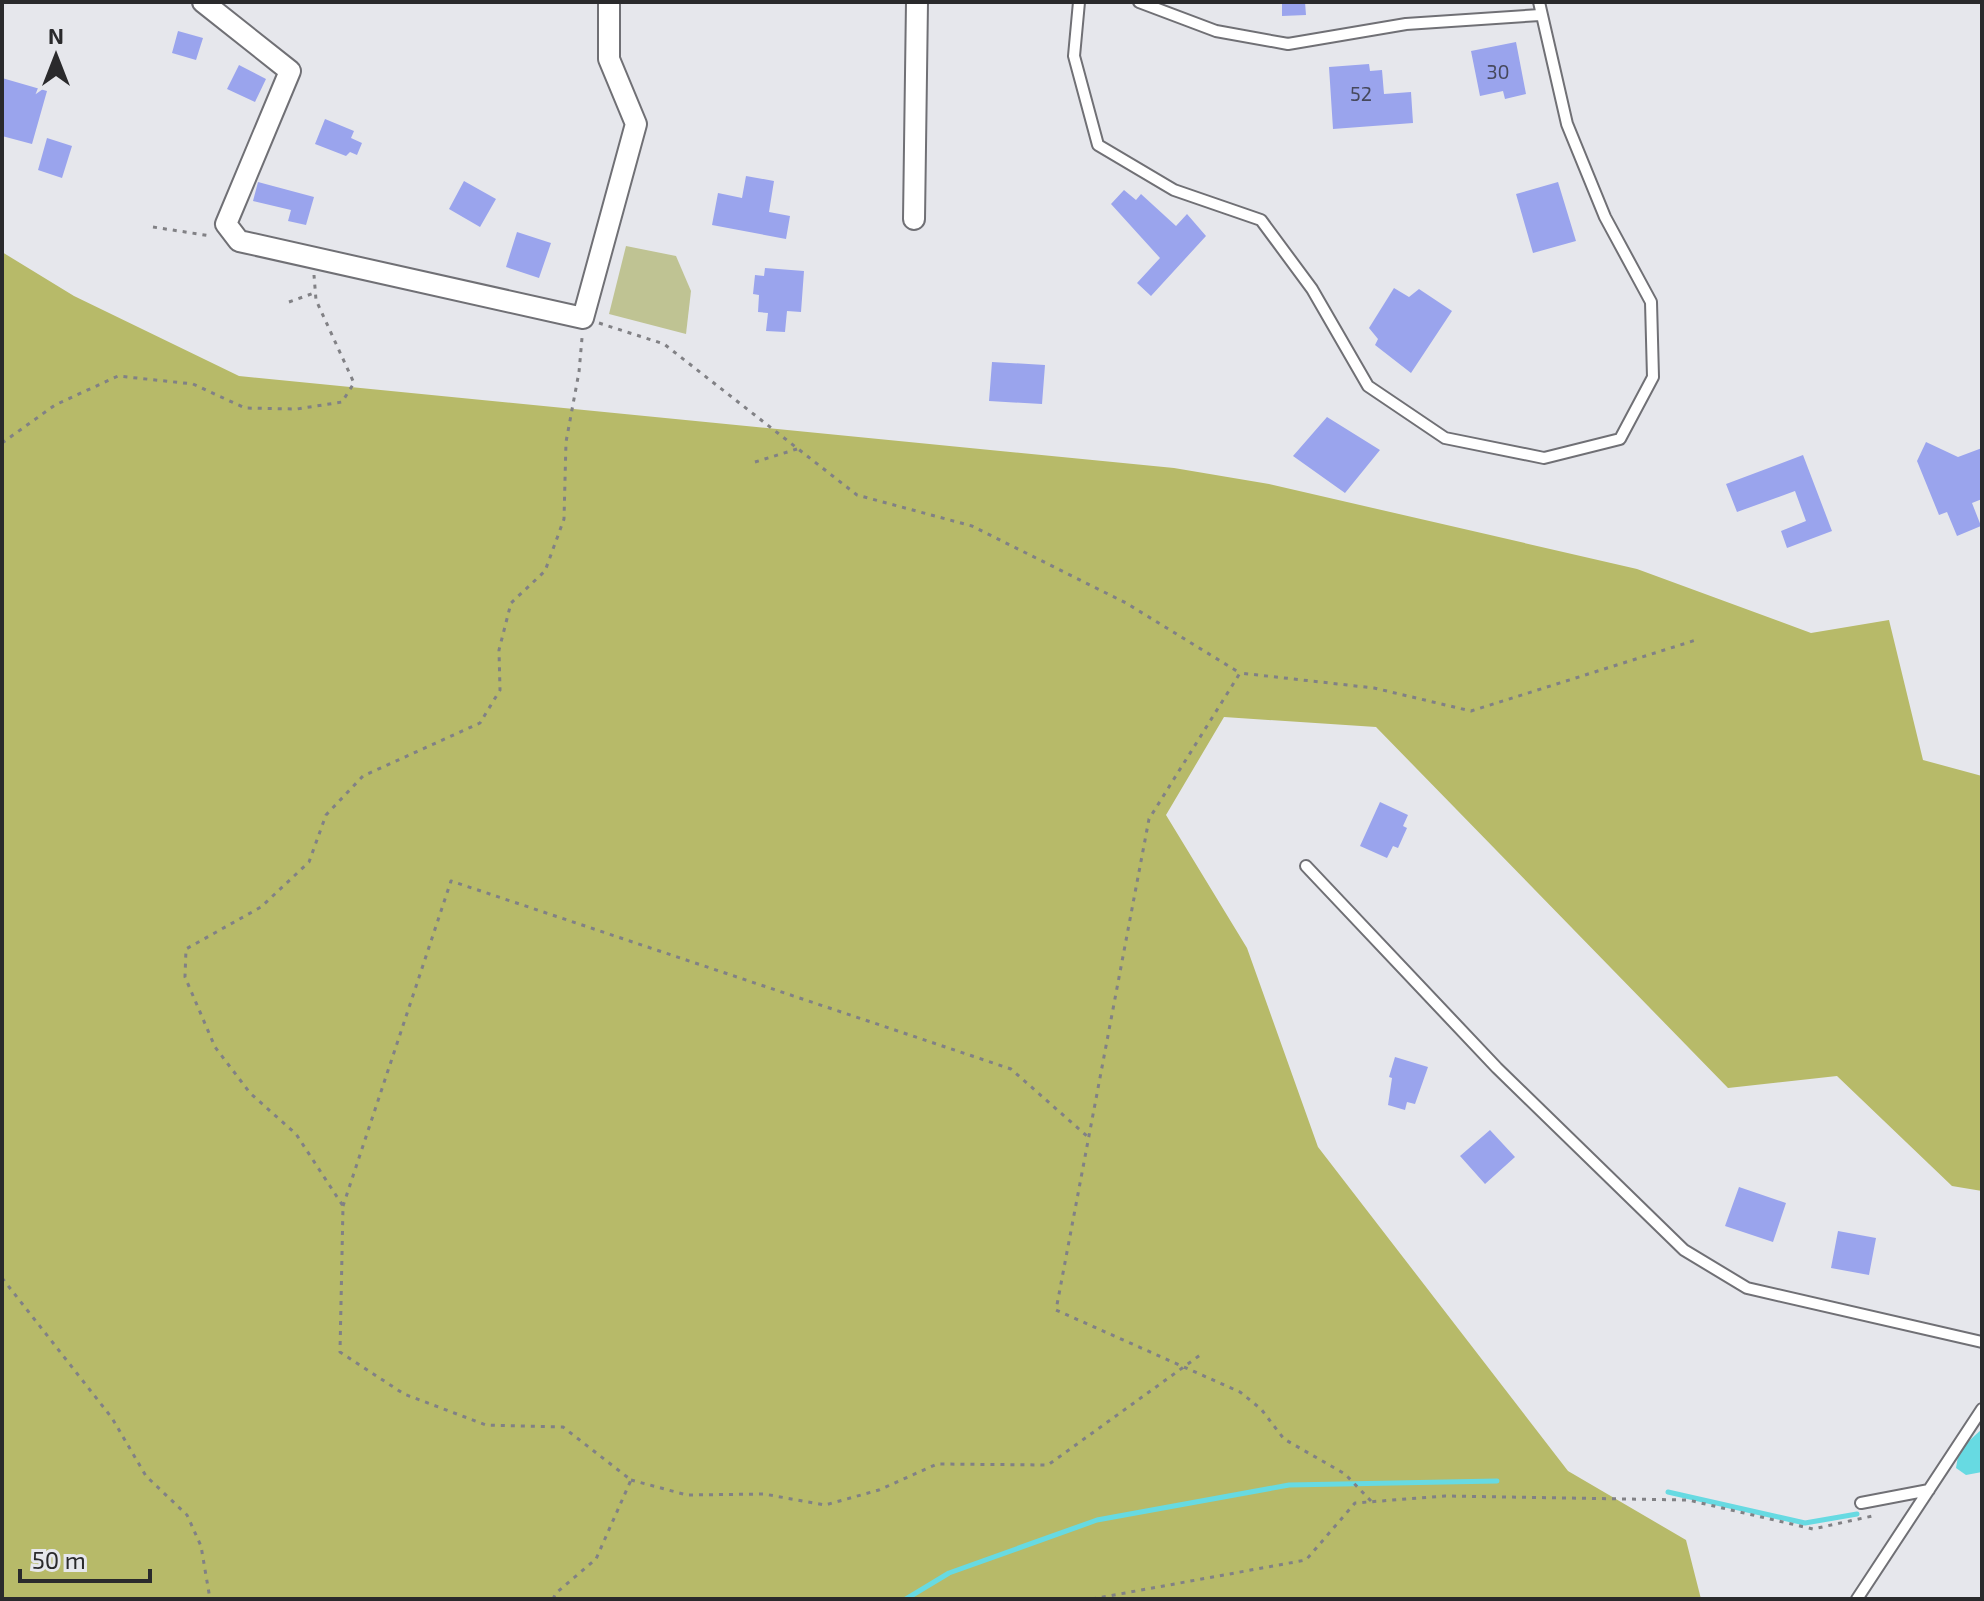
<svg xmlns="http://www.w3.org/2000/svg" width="1984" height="1601" viewBox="0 0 1984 1601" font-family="'Exo 2',sans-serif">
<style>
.green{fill:#bfc393}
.forest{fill:#b7ba69}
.water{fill:#67dae2}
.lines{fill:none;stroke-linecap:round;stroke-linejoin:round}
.stream{stroke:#67dae2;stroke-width:5}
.building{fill:#9aa4ed}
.service-casing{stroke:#707075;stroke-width:14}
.minor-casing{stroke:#707075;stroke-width:24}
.path{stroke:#818185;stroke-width:3;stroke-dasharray:4 6;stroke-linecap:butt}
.service{stroke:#fff;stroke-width:10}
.minor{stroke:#fff;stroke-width:20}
.labels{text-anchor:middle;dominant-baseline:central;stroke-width:6;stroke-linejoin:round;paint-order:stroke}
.number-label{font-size:20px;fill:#46485c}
</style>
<rect width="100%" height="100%" fill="#e6e7ec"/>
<path class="green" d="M626,246L676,256L691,291L686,334L609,314Z"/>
<path class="forest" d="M2,252L74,296L239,376L1174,468L1269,484L1637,569L1811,633L1889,620L1923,760L1982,776V1191L1952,1186L1837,1076L1728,1088L1376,727L1224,717L1166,815L1247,948L1318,1147L1568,1471L1686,1540L1701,1599H2Z"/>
<path class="water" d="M1982,1429V1472L1966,1475L1956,1468L1959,1450Z"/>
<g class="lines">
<path class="stream" d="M1668,1492L1805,1523L1857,1514
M906,1599L949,1573L1097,1520L1289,1485L1497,1481"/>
</g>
<path class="building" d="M1282,2H1305L1306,15L1282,16Z
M178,31L203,38L196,60L172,53Z
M1516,42L1526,94L1505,99L1503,91L1480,96L1471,51Z
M1369,64L1370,71L1382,70L1384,94L1411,92L1413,123L1333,129L1329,67Z
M239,65L266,79L255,102L227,89Z
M2,78L47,91L32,144L2,136Z
M325,119L354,131L351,138L362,143L357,155L350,152L346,156L315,144Z
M47,138L72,146L62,178L38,170Z
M746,176L774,181L769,212L790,216L786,239L712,225L718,193L742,198Z
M464,181L496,199L480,227L449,209Z
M258,182L314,197L306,225L288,221L291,210L253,201Z
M1558,182L1576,241L1533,253L1516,194Z
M1124,190L1136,200L1141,194L1176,226L1187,214L1206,236L1151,296L1137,283L1160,258L1111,204Z
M517,232L551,243L539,278L506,267Z
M765,268L804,271L801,312L787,311L785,332L766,331L768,313L758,312L759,295L753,294L755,275L764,276Z
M1394,288L1409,297L1419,289L1452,311L1411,373L1375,345L1378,339L1369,328Z
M992,362L1045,365L1042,404L989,401Z
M1327,417L1380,450L1345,493L1293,456Z
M1926,442L1958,457L1982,448V499L1972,503L1981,526L1957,536L1947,512L1939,515L1917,461Z
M1803,455L1832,531L1787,548L1781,531L1806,521L1795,491L1737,512L1726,484Z
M1380,802L1408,815L1403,826L1407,828L1398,848L1393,846L1387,858L1360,846Z
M1395,1057L1428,1067L1415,1104L1407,1102L1405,1110L1388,1105L1392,1078L1389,1077Z
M1490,1130L1515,1157L1485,1184L1460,1156Z
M1739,1187L1786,1203L1773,1242L1725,1226Z
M1838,1231L1876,1238L1869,1275L1831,1268Z"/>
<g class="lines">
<g class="service-casing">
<path id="service" d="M1079,2L1074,56L1098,145L1174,190L1261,220L1312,289L1368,386L1445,438L1544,458L1620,439L1653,377L1651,302L1605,217L1567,124L1539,2
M1139,2L1216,31L1288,44L1406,24L1540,15
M1306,866L1497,1068L1684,1250L1747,1288L1982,1342
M1861,1503L1929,1490
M1857,1599L1982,1409"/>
</g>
<g class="minor-casing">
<path id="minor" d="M203,2L290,71L226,224L239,241L583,318L636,124L609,59V2
M914,219L917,2"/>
</g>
<path class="path" d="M153,227L211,236
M289,302L314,293
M599,323L664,344L857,495L972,526L1126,603L1240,673
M2,443L55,405L118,376L193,384L245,408L297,409L342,402L354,383L316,300L314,275
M755,462L797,449
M343,1206L451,881L1011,1069L1088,1137
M2,1278L112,1418L146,1476L187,1515L201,1546L210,1599
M631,1480L687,1495L764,1494L825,1505L879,1490L937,1464L1048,1465L1203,1353
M1371,1501L1345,1474L1284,1439L1261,1409L1240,1392L1056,1310L1149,819L1240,673L1374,688L1471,711L1696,640
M553,1599L556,1593L596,1559L631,1480L563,1427L486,1425L404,1394L340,1352L343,1206L296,1134L250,1093L215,1047L185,977L186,949L261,907L309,862L326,815L363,776L480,723L500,690L499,650L511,603L545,571L564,519L566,442L579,372L582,338
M1092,1599L1306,1560L1355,1503L1445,1496L1688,1500L1813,1529L1877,1515"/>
<use href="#service" class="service"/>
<use href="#minor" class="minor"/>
</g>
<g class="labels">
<g class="number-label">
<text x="1498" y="71">30</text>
<text x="1361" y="93">52</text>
</g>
</g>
<rect width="1984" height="1601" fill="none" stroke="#2a2a2c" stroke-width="8"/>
<g transform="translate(56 56)" stroke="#e6e7ec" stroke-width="6" paint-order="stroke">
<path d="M0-6L14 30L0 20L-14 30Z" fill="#2a2a2c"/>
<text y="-12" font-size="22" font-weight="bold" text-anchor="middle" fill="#2a2a2c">N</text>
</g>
<path d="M20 1569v12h130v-12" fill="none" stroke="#2a2a2c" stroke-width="4"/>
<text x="32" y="1569" font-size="24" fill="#2a2a2c" stroke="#e6e7ec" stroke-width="6" paint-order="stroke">50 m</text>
</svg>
